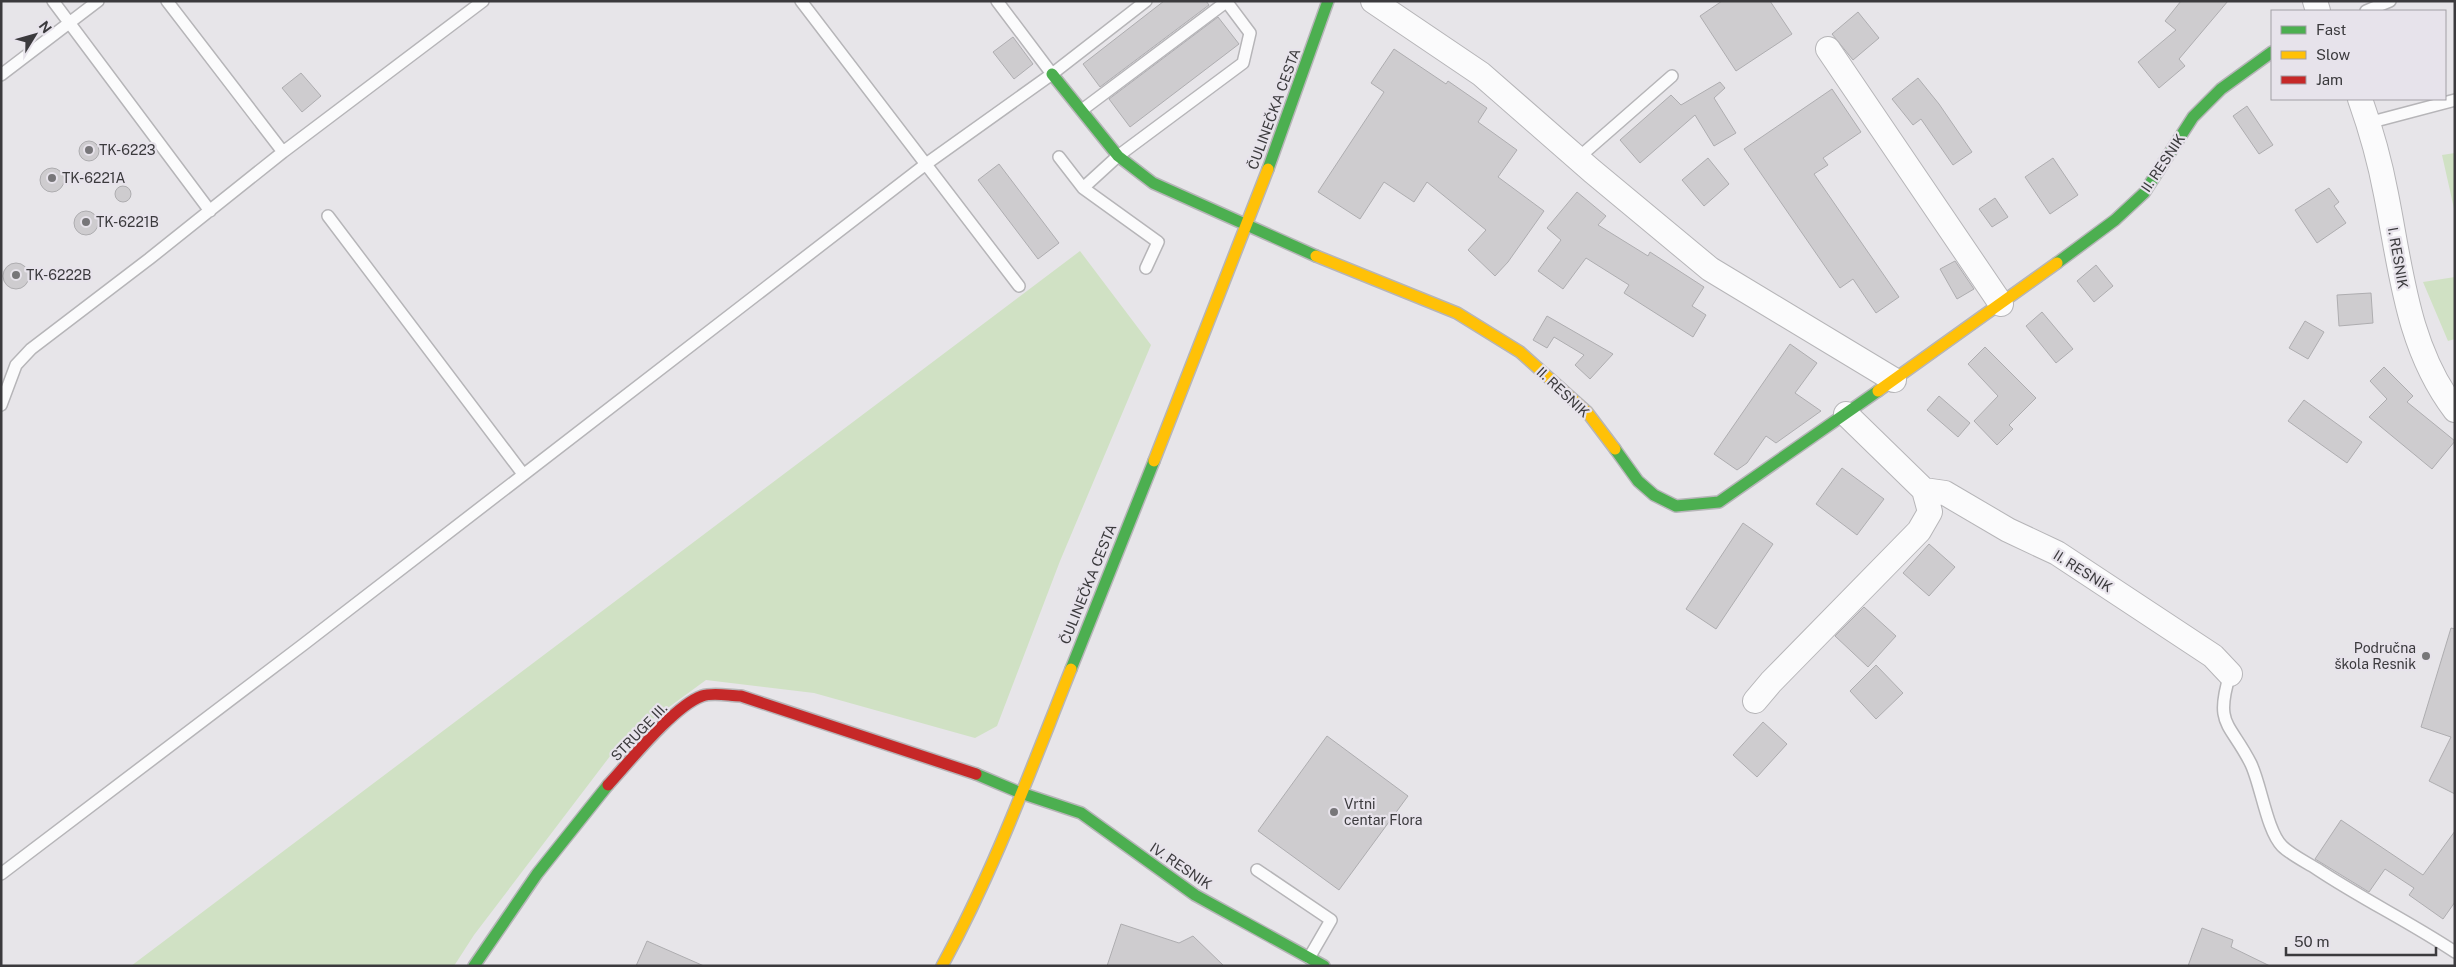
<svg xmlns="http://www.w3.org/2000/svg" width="2456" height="967" viewBox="0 0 2456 967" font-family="'Public Sans',sans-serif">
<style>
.green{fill:#d0e1c4}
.building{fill:#cecccf;stroke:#aeadb0}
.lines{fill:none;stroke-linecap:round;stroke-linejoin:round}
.lane-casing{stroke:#b6b5b8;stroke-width:14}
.street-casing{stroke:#b6b5b8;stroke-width:26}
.fast-casing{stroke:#b6b5b8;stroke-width:14}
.slow-casing{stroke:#b6b5b8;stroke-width:14}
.jam-casing{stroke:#b6b5b8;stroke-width:14}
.lane{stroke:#fbfbfc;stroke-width:11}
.street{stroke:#fbfbfc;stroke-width:24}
.fast{stroke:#4caf50;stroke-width:11}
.slow{stroke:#ffc107;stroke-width:11}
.jam{stroke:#c62828;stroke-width:11}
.poi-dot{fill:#777679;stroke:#e7e3eb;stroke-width:2}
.labels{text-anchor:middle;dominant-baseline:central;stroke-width:4.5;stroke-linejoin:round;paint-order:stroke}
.street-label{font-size:14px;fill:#3b3a3d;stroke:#e7e3eb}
.poi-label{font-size:14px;fill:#3b3a3d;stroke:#e7e3eb;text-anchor:start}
</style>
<rect width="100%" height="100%" fill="#e7e5e9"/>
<path class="green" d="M2455,153V213L2442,155Z
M1080,251L1151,345L1060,561L997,726L975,738L814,693L706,680L620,743L474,935L454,966H131Z
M2455,277V339L2448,341L2423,282Z"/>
<path class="building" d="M1164,1H1206L1209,5L1100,87L1083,64Z
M1722,1H1770L1792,34L1736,71L1700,16Z
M2181,1H2228L2179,59L2185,66L2159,88L2138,62L2176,30L2165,21Z
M1858,12L1879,38L1853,60L1832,34Z
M1218,17L1239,44L1130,127L1109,99Z
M1013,37L1033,64L1014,79L993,52Z
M1394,49L1446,84L1448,81L1487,108L1478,122L1517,150L1498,177L1544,211L1508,262L1495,276L1468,250L1486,230L1427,182L1414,202L1384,182L1360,219L1318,192L1384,92L1371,83Z
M301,73L321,96L302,112L282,88Z
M1918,78L1939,104L1972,152L1953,165L1921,119L1913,125L1892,99Z
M1720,82L1725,88L1714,98L1736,133L1714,146L1695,115L1640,163L1620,140L1671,95L1681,105Z
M1832,89L1861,132L1823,158L1828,165L1814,174L1899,297L1876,313L1853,279L1840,288L1744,149Z
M2247,106L2273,145L2259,154L2233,116Z
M79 151a10 10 0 1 1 20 0a10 10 0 1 1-20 0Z
M1708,158L1729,184L1704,206L1682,180Z
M2053,158L2078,195L2050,214L2025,177Z
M999,164L1059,243L1038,259L978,180Z
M40 180a12 12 0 1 1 24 0a12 12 0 1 1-24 0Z
M115 194a8 8 0 1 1 16 0a8 8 0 1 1-16 0Z
M2329,188L2339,202L2334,206L2346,223L2317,243L2295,210Z
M1577,192L1606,216L1598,225L1648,256L1650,252L1704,287L1692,306L1706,315L1693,337L1624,293L1629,285L1586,258L1563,289L1538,271L1561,240L1547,228Z
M1995,198L2008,217L1992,227L1979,209Z
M74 223a12 12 0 1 1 24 0a12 12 0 1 1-24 0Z
M1955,261L1974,289L1957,299L1940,269Z
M3 276a13 13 0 1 1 26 0a13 13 0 1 1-26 0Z
M2096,265L2113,286L2094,302L2077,281Z
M2371,293L2373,323L2339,326L2337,295Z
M2042,312L2073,349L2056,363L2026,326Z
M1547,316L1613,354L1590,379L1575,365L1584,355L1554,337L1547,348L1533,340Z
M2305,321L2324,332L2308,359L2289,348Z
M1790,344L1817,363L1795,393L1821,411L1776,443L1766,436L1747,463L1737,470L1714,454Z
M1985,347L2036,398L2009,425L2013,429L1997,445L1974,421L1998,396L1968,364Z
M2384,367L2413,396L2407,402L2455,441L2432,469L2369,417L2387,399L2370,381Z
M1939,396L1970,423L1958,437L1927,410Z
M2304,400L2362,442L2347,463L2288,421Z
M1842,468L1884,499L1857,535L1816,504Z
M1743,523L1773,544L1716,629L1686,609Z
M1929,544L1955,567L1929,596L1903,573Z
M1864,607L1896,636L1868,667L1835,636Z
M2451,628L2455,629V794L2429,781L2451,737L2421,727Z
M1876,665L1903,693L1876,719L1850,691Z
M1763,722L1787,744L1757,777L1733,755Z
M1327,736L1408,796L1339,890L1258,831Z
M2341,820L2423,875L2455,831V902L2443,919L2409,895L2414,888L2385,869L2369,892L2315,859Z
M1121,924L1179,943L1193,936L1224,966H1107Z
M2202,928L2233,940L2231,947L2270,966H2188Z
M647,941L704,966H636Z"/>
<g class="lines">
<g class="lane-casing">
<path id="lane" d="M53,1L210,211
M167,1L283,152
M801,1L1019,286
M997,1L1052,74
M2366,11L2390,1
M1,75L98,1
M1082,110L1226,2
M2368,123L2455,100
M1059,157L1083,188L1158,242L1146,268
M1577,159L1672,76
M1083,188L1118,156L1243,63L1250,33L1226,1
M328,216L523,474
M1,405L16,365L31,349L149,259L283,152L483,1
M2230,674C2214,726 2230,722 2251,764C2261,785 2267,831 2282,846C2291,855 2306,862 2317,869C2362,899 2410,922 2455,952
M1257,870L1331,920L1309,958
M1,874L304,644L926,164L1052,74L1146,1"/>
</g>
<g class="street-casing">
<path id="street" d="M1373,1L1481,74L1592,171L1710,269L1894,380
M2315,1L2318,11
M1828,49L2001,304
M2360,99C2371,130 2380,162 2386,194C2401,269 2407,347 2455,410
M1846,414L1924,490L1945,493L2008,530L2057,553L2213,656L2230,674
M1755,701L1771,682L1919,531L1930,512L1924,490"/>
</g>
<g class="fast-casing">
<path id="fast" d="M1052,74L1118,156L1153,183L1316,256
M1268,169L1328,1
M2057,263L2115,220L2144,193L2193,117L2221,89L2272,52
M1615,449L1638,481L1654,495L1676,506L1719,502L1878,391
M1071,669L1154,461
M976,774L1021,793L1081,813L1195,895L1324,966
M474,966L537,874L608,785"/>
</g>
<g class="slow-casing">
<path id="slow" d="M1316,256L1457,313L1520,352L1587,412L1615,449
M1878,391L2057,263
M1154,461L1268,169
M942,966C994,871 1031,769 1071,669"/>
</g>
<g class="jam-casing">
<path id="jam" d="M608,785C630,761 674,706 702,696C714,692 729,696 741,696L976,774"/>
</g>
<use href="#lane" class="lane"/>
<use href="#street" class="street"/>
<use href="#fast" class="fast"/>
<use href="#slow" class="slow"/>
<use href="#jam" class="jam"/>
</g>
<g class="poi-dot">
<circle cx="89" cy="150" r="5"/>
<circle cx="52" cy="178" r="5"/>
<circle cx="86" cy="222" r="5"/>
<circle cx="16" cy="275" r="5"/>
<circle cx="2426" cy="656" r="5"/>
<circle cx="1334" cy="812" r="5"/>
</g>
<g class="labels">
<g class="street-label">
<text transform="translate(1274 109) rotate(-70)">ČULINEČKA CESTA</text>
<text transform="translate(2163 163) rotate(-56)">II. RESNIK</text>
<text transform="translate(2398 258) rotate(80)">I. RESNIK</text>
<text transform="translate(1563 392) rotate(43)">II. RESNIK</text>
<text transform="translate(2083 571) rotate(32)">II. RESNIK</text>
<text transform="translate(1088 584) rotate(-68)">ČULINEČKA CESTA</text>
<text transform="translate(639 732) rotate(-46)">STRUGE III.</text>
<text transform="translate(1181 866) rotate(34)">IV. RESNIK</text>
</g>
<g class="poi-label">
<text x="99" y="150">TK-6223</text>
<text x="62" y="178">TK-6221A</text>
<text x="96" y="222">TK-6221B</text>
<text x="26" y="275">TK-6222B</text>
<text x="2416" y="648" text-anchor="end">Područna<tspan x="2416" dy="16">škola Resnik</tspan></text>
<text x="1344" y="804">Vrtni<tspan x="1344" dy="16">centar Flora</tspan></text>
</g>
</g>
<rect width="2456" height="967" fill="none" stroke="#3b3a3d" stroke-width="5"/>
<rect x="2271" y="10" width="175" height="90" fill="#e7e3eb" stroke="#a29fa5"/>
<rect x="2281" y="26" width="25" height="8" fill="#4caf50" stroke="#a29fa5"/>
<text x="2316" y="35" font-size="15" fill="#3b3a3d">Fast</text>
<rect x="2281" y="51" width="25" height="8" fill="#ffc107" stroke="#a29fa5"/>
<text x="2316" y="60" font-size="15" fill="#3b3a3d">Slow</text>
<rect x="2281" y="76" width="25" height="8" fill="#c62828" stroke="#a29fa5"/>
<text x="2316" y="85" font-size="15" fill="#3b3a3d">Jam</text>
<g transform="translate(35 35) rotate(53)" stroke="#e7e3eb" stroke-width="4" paint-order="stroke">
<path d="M0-4L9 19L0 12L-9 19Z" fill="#3b3a3d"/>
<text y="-8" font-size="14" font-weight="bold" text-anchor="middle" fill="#3b3a3d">N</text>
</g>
<path d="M2286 947v8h150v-8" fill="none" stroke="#3b3a3d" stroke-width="2.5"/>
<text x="2294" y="947" font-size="15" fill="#3b3a3d" stroke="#e7e3eb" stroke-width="4" paint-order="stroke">50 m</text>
</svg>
